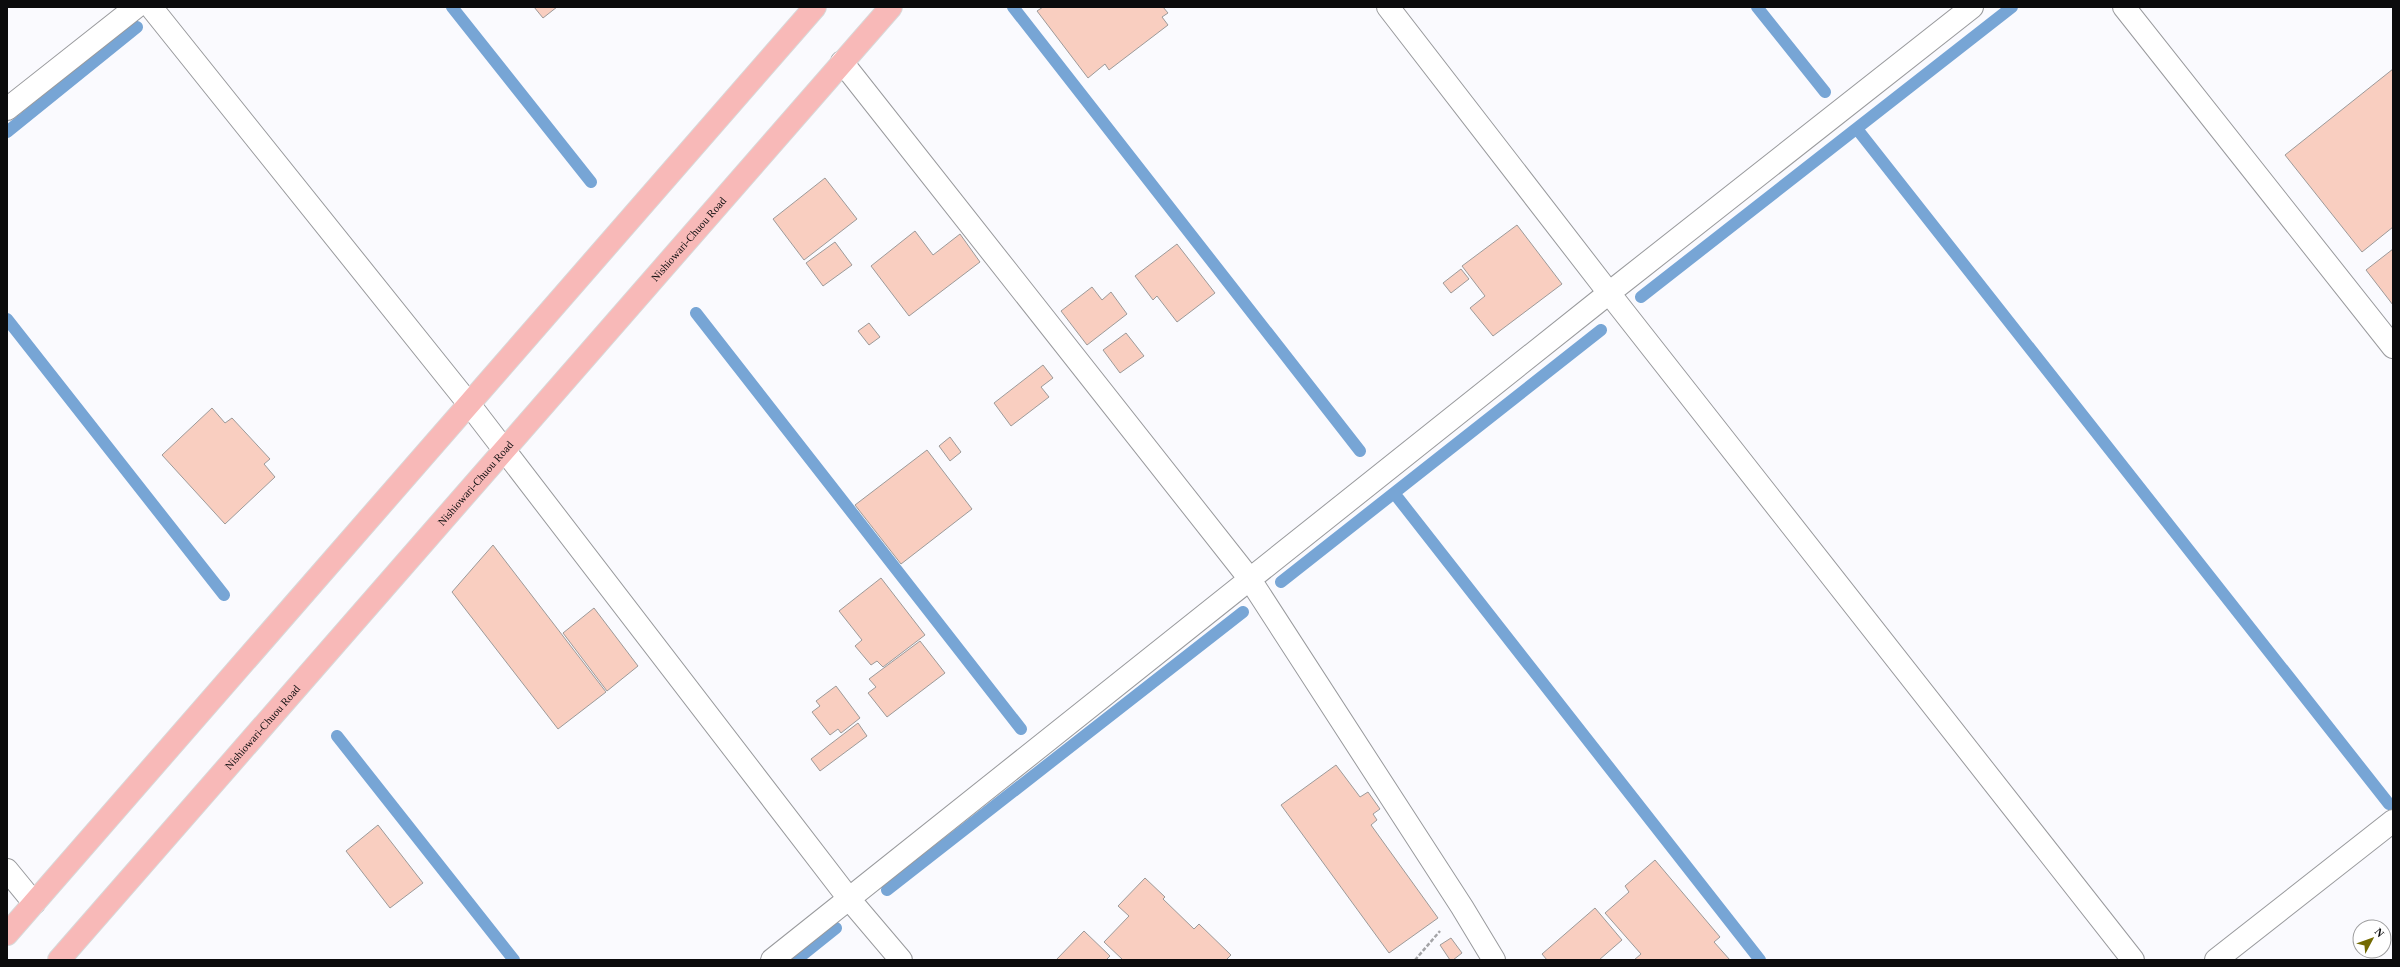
<svg xmlns="http://www.w3.org/2000/svg" width="2400" height="967" viewBox="0 0 2400 967" font-family="Georgia,serif">
<style>
.lines{fill:none;stroke-linecap:round;stroke-linejoin:round}
.stream{stroke:#77a5d5;stroke-width:12}
.building{fill:#f9cec0;stroke:#9d9a99}
.street-casing{stroke:#999a9d;stroke-width:24}
.primary-casing{stroke:#d8d8d8;stroke-width:24}
.path{stroke:#a4a4a7;stroke-width:2.5;stroke-dasharray:4 2;stroke-linecap:butt}
.street{stroke:#fff;stroke-width:22}
.primary{stroke:#f8b9b8;stroke-width:22}
.labels{text-anchor:middle;dominant-baseline:central;stroke-width:3;stroke-linejoin:round;paint-order:stroke}
.street-label{font-size:11px;fill:#0b0b0c;stroke:#fff}
</style>
<rect width="100%" height="100%" fill="#fafafe"/>
<g class="lines">
<path class="stream" d="M452,7L591,182
M1013,7L1360,451
M1757,7L1825,92
M1857,129L2389,804
M7,132L137,27
M1641,297L2012,7
M696,313L1021,729
M7,319L224,595
M1394,493L1760,960
M1281,582L1601,330
M337,736L514,960
M887,890L1243,612
M796,960L836,928"/>
</g>
<path class="building" d="M534,7H557L543,18Z
M1043,7H1163L1168,13L1162,17L1168,25L1109,70L1105,64L1088,78L1037,11Z
M2393,69V227L2362,252L2285,155Z
M825,178L857,219L804,260L773,219Z
M1517,225L1562,284L1493,336L1470,308L1485,296L1462,266Z
M915,231L933,255L960,234L980,262L909,316L871,266Z
M835,242L852,265L823,286L806,263Z
M1177,244L1215,293L1177,322L1157,296L1153,300L1135,276Z
M2393,249V305L2366,270Z
M1461,269L1469,279L1451,293L1443,283Z
M1092,287L1102,300L1111,292L1127,314L1087,345L1061,311Z
M869,323L880,337L869,345L858,331Z
M1126,333L1144,356L1120,373L1103,350Z
M1043,365L1053,378L1041,387L1049,397L1011,426L994,403Z
M212,408L225,423L232,418L270,459L264,464L275,477L225,524L162,455Z
M950,437L961,452L950,461L939,446Z
M927,450L972,509L901,564L855,505Z
M493,545L606,692L558,729L452,592Z
M881,578L925,635L883,667L877,661L871,665L855,646L862,640L839,611Z
M594,608L638,666L607,691L563,633Z
M920,641L945,673L887,717L868,693L876,687L869,679Z
M836,686L860,718L841,733L838,729L830,735L812,712L820,706L816,701Z
M858,723L867,736L820,771L811,759Z
M1336,765L1360,797L1368,792L1380,809L1373,814L1377,820L1371,825L1438,918L1389,953L1281,805Z
M378,825L423,883L390,908L346,851Z
M1655,860L1720,937L1714,942L1730,960H1634L1641,954L1605,913L1629,892L1625,886Z
M1145,878L1165,897L1163,899L1194,929L1199,924L1231,955L1226,960H1123L1104,942L1129,916L1118,906Z
M1595,908L1622,940L1599,960H1547L1542,954Z
M1084,931L1110,956L1106,960H1056Z
M1451,938L1462,953L1453,960H1450L1440,945Z"/>
<g class="lines">
<g class="street-casing">
<path id="street" d="M151,7L469,404L850,900L901,960
M1388,7L1609,293L2133,960
M2124,7L2393,347
M842,62L1249,578L1462,907L1494,960
M7,109L136,7
M7,870L34,903
M772,960L1609,293L1972,7
M2216,960L2393,821"/>
</g>
<g class="primary-casing">
<g id="primary">
<path d="M7,934L815,7"/>
<path id="s1" d="M59,960L891,7"/>
</g>
</g>
<path class="path" d="M1415,960L1440,931"/>
<use href="#street" class="street"/>
<use href="#primary" class="primary"/>
</g>
<g class="labels">
<g class="street-label">
<text stroke="none"><textPath href="#s1" startOffset="957">Nishiowari-Chuou Road</textPath></text>
<text stroke="none"><textPath href="#s1" startOffset="633">Nishiowari-Chuou Road</textPath></text>
<text stroke="none"><textPath href="#s1" startOffset="309">Nishiowari-Chuou Road</textPath></text>
</g>
</g>
<rect width="2400" height="967" fill="none" stroke="#0b0b0c" stroke-width="16"/>
<g transform="translate(2372 939) rotate(49)"><circle r="19" fill="#ffffff" stroke="#9d9d9e"/>
<path d="M0-3L7 15L0 10L-7 15Z" fill="#736a02"/>
<text y="-6" font-size="11" font-weight="bold" text-anchor="middle" fill="#0b0b0c">N</text>
</g>
</svg>
